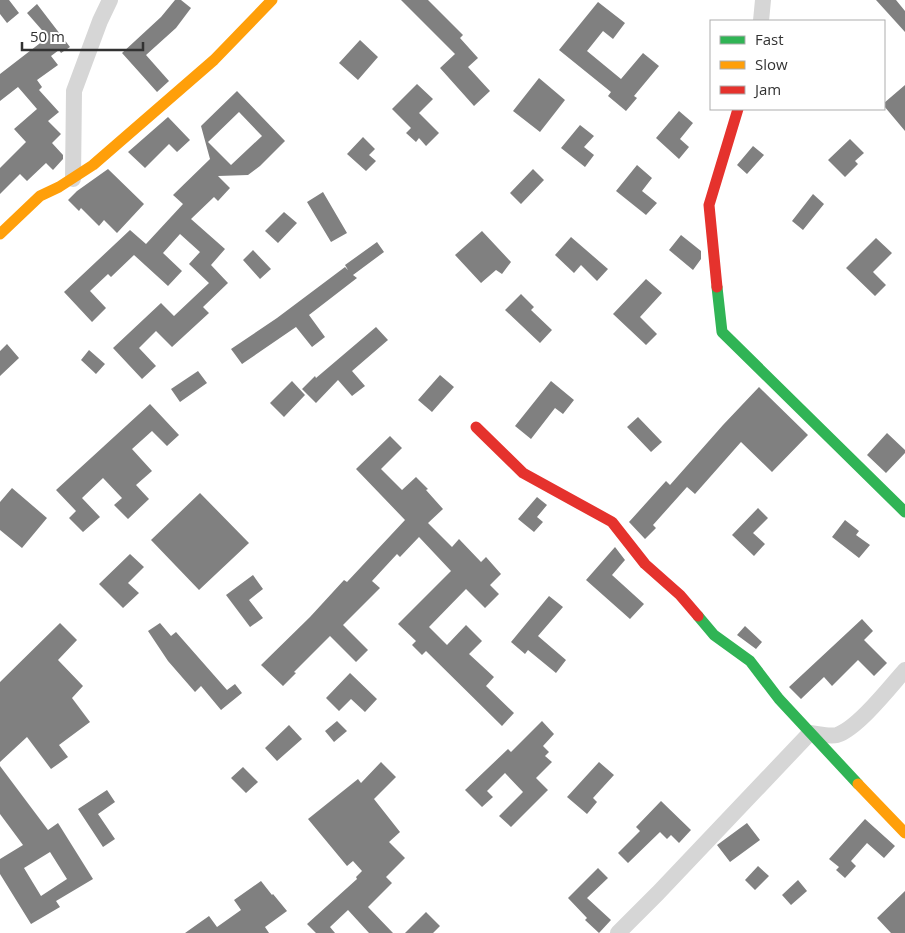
<svg xmlns="http://www.w3.org/2000/svg" width="905" height="933" viewBox="0 0 905 933" font-family="'Open Sans',sans-serif">
<style>
.building{fill:#808080;fill-rule:evenodd}
.lines{fill:none;stroke-linecap:round;stroke-linejoin:round}
.street{stroke:#d6d6d6;stroke-width:16}
.fast{stroke:#30b455;stroke-width:11}
.slow{stroke:#ff9f0a;stroke-width:11}
.jam{stroke:#e5322d;stroke-width:11}
</style>
<rect width="100%" height="100%" fill="#fff"/>
<path class="building" d="M0,0H9L19,13L7,23L0,14Z
M175,0H181L191,8L176,28L146,55L169,81L157,92L122,53L161,17Z
M401,0H428L463,35L460,38L478,58L468,67L490,91L474,106L440,68L455,54Z
M876,0H896L905,11V32Z
M598,2L625,23L613,39L603,31L587,51L621,79L643,53L659,66L634,96L637,98L626,111L608,96L611,92L559,50Z
M37,4L70,47L61,53L59,50L51,56L58,65L37,80L42,87L39,90L59,112L48,121L61,134L52,143L63,155V159L53,170L46,163L27,181L20,174L0,194V168L26,142L14,129L37,109L18,87L0,101V74L48,37L27,13Z
M360,40L378,57L358,80L339,63Z
M539,78L565,100L540,132L513,111Z
M417,84L433,99L419,113L439,133L426,146L419,138L416,142L406,133L411,128L392,109Z
M905,85V131L884,106V103Z
M237,91L285,141L260,166L248,175L218,176L230,188L218,201L214,197L191,219L225,249L211,265L228,283L203,307L209,313L172,347L156,331L139,348L156,366L142,379L113,348L161,303L174,316L209,283L189,264L200,252L180,234L163,253L182,271L168,286L134,255L111,277L108,274L90,291L106,308L92,322L64,292L130,230L146,244L183,204L173,195L210,159L201,126ZM239,112L262,136L231,165L208,142Z
M679,111L693,123L680,139L689,147L679,159L656,138Z
M168,117L190,140L177,152L169,144L145,168L128,152Z
M580,125L594,136L584,147L594,155L585,167L561,148Z
M363,137L375,149L369,155L376,161L366,171L347,154Z
M850,139L864,153L855,161L858,164L845,177L828,160Z
M753,146L764,155L747,174L737,165Z
M637,165L652,178L642,191L657,203L646,215L616,191Z
M108,169L144,204L117,233L104,220L99,226L81,208L79,211L68,200L77,191Z
M533,169L544,180L521,204L510,193Z
M323,192L347,233L331,242L307,202Z
M813,194L824,204L803,230L792,221Z
M284,212L297,223L278,243L265,231Z
M482,231L511,262L502,274L496,270L481,283L455,255Z
M681,235L701,251V259L693,270L669,250Z
M571,237L608,269L597,281L581,265L574,273L555,255Z
M876,238L892,253L873,272L886,285L875,296L846,268Z
M377,242L384,252L353,275L357,278L309,315L325,337L312,347L296,327L242,364L231,349L277,318L345,267L348,270L345,265Z
M253,250L271,269L260,279L243,260Z
M646,279L662,293L640,317L657,334L646,345L613,314Z
M521,294L534,307L531,310L552,330L540,343L505,310Z
M376,327L388,340L352,371L365,386L352,396L338,380L316,403L302,389L315,376L316,378Z
M7,344L19,358L0,376V351Z
M89,350L105,364L96,374L81,360Z
M198,371L207,383L180,402L171,389Z
M440,375L454,387L432,412L418,400Z
M292,381L305,395L284,417L270,403Z
M551,381L574,400L563,414L555,408L531,439L515,426Z
M759,387L808,435L772,472L741,442L695,494L687,487L653,525L656,528L645,539L629,522L666,481L670,485L723,425Z
M150,404L179,435L167,446L152,431L132,449L152,471L136,485L149,499L128,519L114,505L122,498L103,478L82,498L100,517L83,532L69,518L76,511L56,490Z
M638,417L662,442L651,452L627,427Z
M887,433L905,450V453L886,473L867,455Z
M390,436L402,448L381,469L402,490L416,477L428,489L426,490L443,509L428,523L452,547L459,539L481,562L486,557L501,574L490,585L499,594L485,608L466,589L429,627L447,645L466,625L482,641L469,654L494,677L486,686L514,713L502,726L426,651L422,655L412,645L416,641L398,624L451,571L419,537L400,557L397,554L372,581L380,588L343,625L368,650L356,662L330,636L294,672L296,673L283,686L261,665L310,617L344,580L347,582L405,520L356,469Z
M12,488L47,518L22,548L0,530V502Z
M200,493L249,543L199,590L151,540Z
M537,497L547,505L537,517L543,522L534,532L518,519Z
M758,508L768,518L753,533L765,544L754,556L732,535Z
M845,520L859,531L856,535L870,545L859,558L832,537Z
M615,547L625,560L612,575L644,604L630,619L586,580Z
M130,554L144,567L128,583L139,593L123,608L99,584Z
M253,575L263,589L249,600L263,618L250,627L226,595Z
M549,596L563,607L538,636L566,660L556,673L528,650L525,654L511,642Z
M862,619L873,631L864,640L887,663L874,676L858,660L832,686L824,677L801,699L789,687Z
M60,623L77,640L58,660L83,686L72,698L90,722L59,745L68,757L51,769L27,737L0,762V682Z
M160,623L171,636L176,632L227,690L235,684L242,693L221,710L201,686L195,692L168,661L148,631Z
M745,626L762,642L756,649L737,635Z
M350,673L377,699L365,712L351,699L339,711L326,698Z
M337,721L347,731L334,742L325,731Z
M542,721L554,734L543,746L549,752L545,756L552,762L536,778L548,790L511,827L499,816L523,792L505,773L487,791L493,797L482,807L465,790L508,749L511,752Z
M289,725L302,739L277,761L265,748Z
M381,762L396,777L374,799L400,832L389,842L405,858L386,877L392,883L368,907L393,933H369L348,910L330,927L335,933H316L307,924L357,879L356,877L362,871L353,861L347,866L308,819L358,779L361,783Z
M599,762L614,775L593,798L597,802L587,814L567,797Z
M0,766L48,830L58,823L93,879L56,901L60,907L31,924L0,874V859L23,845L0,814ZM50,852L67,879L41,896L24,868Z
M243,767L258,782L246,793L231,778Z
M107,790L115,802L98,814L115,839L103,847L78,809Z
M661,801L691,830L679,843L671,835L667,839L660,832L628,863L618,853L640,831L636,827Z
M865,819L895,846L884,858L867,843L851,861L856,866L845,878L836,870L839,867L829,859Z
M747,823L760,840L730,862L717,845Z
M758,866L769,876L755,890L745,880Z
M598,868L608,878L587,898L611,920L599,933L585,920L587,918L568,898Z
M798,880L807,891L791,905L782,895Z
M261,881L272,895L273,894L287,911L265,927L269,933H185L209,916L217,927L241,910L234,900Z
M905,891V933H891L877,918Z
M426,912L440,926L433,933H405Z"/>
<g class="lines">
<path class="street" d="M761,21L763,0
M73,179L74,91L100,21L110,0
M618,933L658,893L810,733C819,734 829,737 837,735C858,728 890,687 905,670"/>
<path class="fast" d="M717,287L722,332L905,512
M698,616L714,635L750,661L779,699L858,784"/>
<path class="slow" d="M0,234L40,196L59,187L93,165L214,60L272,0
M858,784L905,833"/>
<path class="jam" d="M717,287L709,205L738,109
M476,427L523,473L612,522L645,564L680,595L698,616"/>
</g>
<rect x="710" y="20" width="175" height="90" fill="#ffffff" stroke="#adadad"/>
<rect x="720" y="36" width="25" height="8" fill="#30b455" stroke="#adadad"/>
<text x="755" y="45" font-size="15" fill="#323232">Fast</text>
<rect x="720" y="61" width="25" height="8" fill="#ff9f0a" stroke="#adadad"/>
<text x="755" y="70" font-size="15" fill="#323232">Slow</text>
<rect x="720" y="86" width="25" height="8" fill="#e5322d" stroke="#adadad"/>
<text x="755" y="95" font-size="15" fill="#323232">Jam</text>
<path d="M22 42v8h121v-8" fill="none" stroke="#323232" stroke-width="2.5"/>
<text x="30" y="42" font-size="15" fill="#323232" stroke="#ffffff" stroke-width="4" paint-order="stroke">50 m</text>
</svg>
